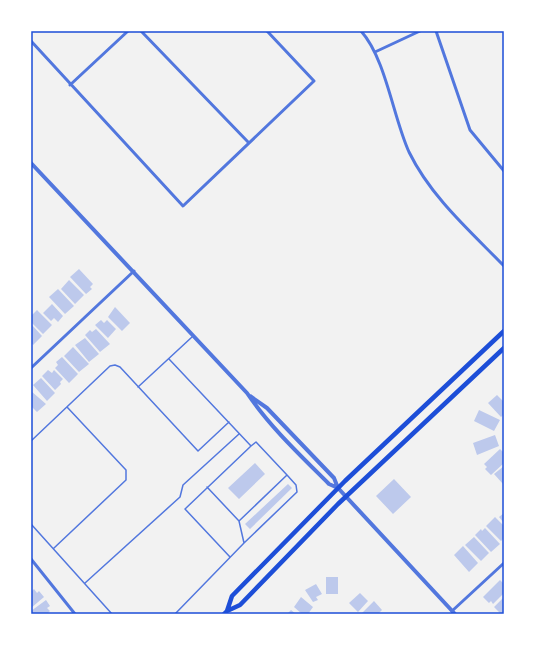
<svg xmlns="http://www.w3.org/2000/svg" width="535" height="645" viewBox="0 0 535 645" font-family="Commissioner,sans-serif">
<style>
.building{fill:#bdc9ec}
.lines{fill:none;stroke-linecap:round;stroke-linejoin:round}
.service{stroke:#5277de;stroke-width:1.5}
.minor{stroke:#5277de;stroke-width:3}
.tertiary{stroke:#5277de;stroke-width:4}
.secondary{stroke:#1d4ed8;stroke-width:4.5}
.neatline{fill:none;stroke:#1d4ed8;stroke-width:1.5}
</style>
<rect width="100%" height="100%" fill="#f2f2f2"/>
<path class="building" d="M79,269L93,284L90,287L92,289L86,294L70,277Z
M69,280L84,295L75,304L61,289Z
M58,289L74,306L65,314L49,297Z
M52,304L63,316L58,322L54,318L51,321L43,313Z
M115,307L130,323L122,331L108,317Z
M37,310L52,325L43,334L31,322V316Z
M101,320L104,323L107,320L116,329L108,338L95,325Z
M31,324L42,336L33,345L31,342Z
M96,329L110,344L100,352L85,335L90,330L92,332Z
M85,338L99,354L89,362L75,345Z
M73,347L89,364L79,372L64,356Z
M62,357L78,374L69,383L55,368L58,365L56,362Z
M48,370L52,373L54,370L63,379L60,382L61,384L55,390L42,376Z
M41,378L55,393L47,401L33,385Z
M31,391L46,404L37,412L31,406Z
M497,395L504,402V414L501,417L488,403Z
M479,410L500,420L494,431L474,421Z
M495,435L499,446L477,455L473,443Z
M500,449L504,453V463L491,475L485,469L487,467L484,464Z
M255,463L265,474L239,499L228,488Z
M504,466V483L503,484L494,474Z
M394,479L411,497L393,514L376,496Z
M288,484L292,488L250,529L245,524Z
M504,513V523L499,517Z
M495,517L504,526V538L501,541L486,526Z
M485,528L500,544L491,552L475,535L481,529L482,531Z
M474,537L489,553L481,561L465,545Z
M463,546L478,563L469,572L454,555Z
M326,577H338V594H326Z
M500,580L504,584V593L493,604L491,601L489,603L483,597Z
M316,584L322,594L316,597L318,600L313,602L305,590Z
M34,589L37,593L39,591L44,597L31,608V592Z
M360,593L368,601L358,612L349,603Z
M301,597L313,607L308,614H302L294,607Z
M504,597V614H501L494,607Z
M46,600L50,606L47,608L50,611L47,614H31V611Z
M374,601L382,610L378,614H361Z
M291,610L296,614H287Z"/>
<g class="lines">
<path class="service" d="M169,359L251,446L256,442L287,475L239,521L244,543L175,614
M138,387L192,337
M31,441L110,366L115,365L120,367L198,451L229,422
M207,487L239,521
M31,524L112,614
M244,543L297,492L296,485L287,475
M54,548L126,480V470L67,407
M230,557L185,509L251,446
M85,583L180,497L183,485L239,434"/>
<path class="minor" d="M141,31L249,143
M361,31C386,59 393,117 409,152C431,197 470,231 504,266
M436,31L470,130L504,171
M31,41L183,206L314,81L267,31
M375,52L420,31
M70,85L128,31
M31,368L134,271
M31,559L75,614
M452,611L504,563"/>
<path class="tertiary" d="M31,163L247,393C270,427 300,455 329,484L338,488
M250,396L267,408L334,478L338,488L455,614"/>
<path class="secondary" d="M227,611L240,605L338,504L504,348
M224,614L227,611L232,596L345,481L504,331"/>
</g>
<rect width="535" height="645" fill="none" stroke="#ffffff" stroke-width="64"/>
<rect x="32" y="32" width="471" height="581" class="neatline"/>
</svg>
